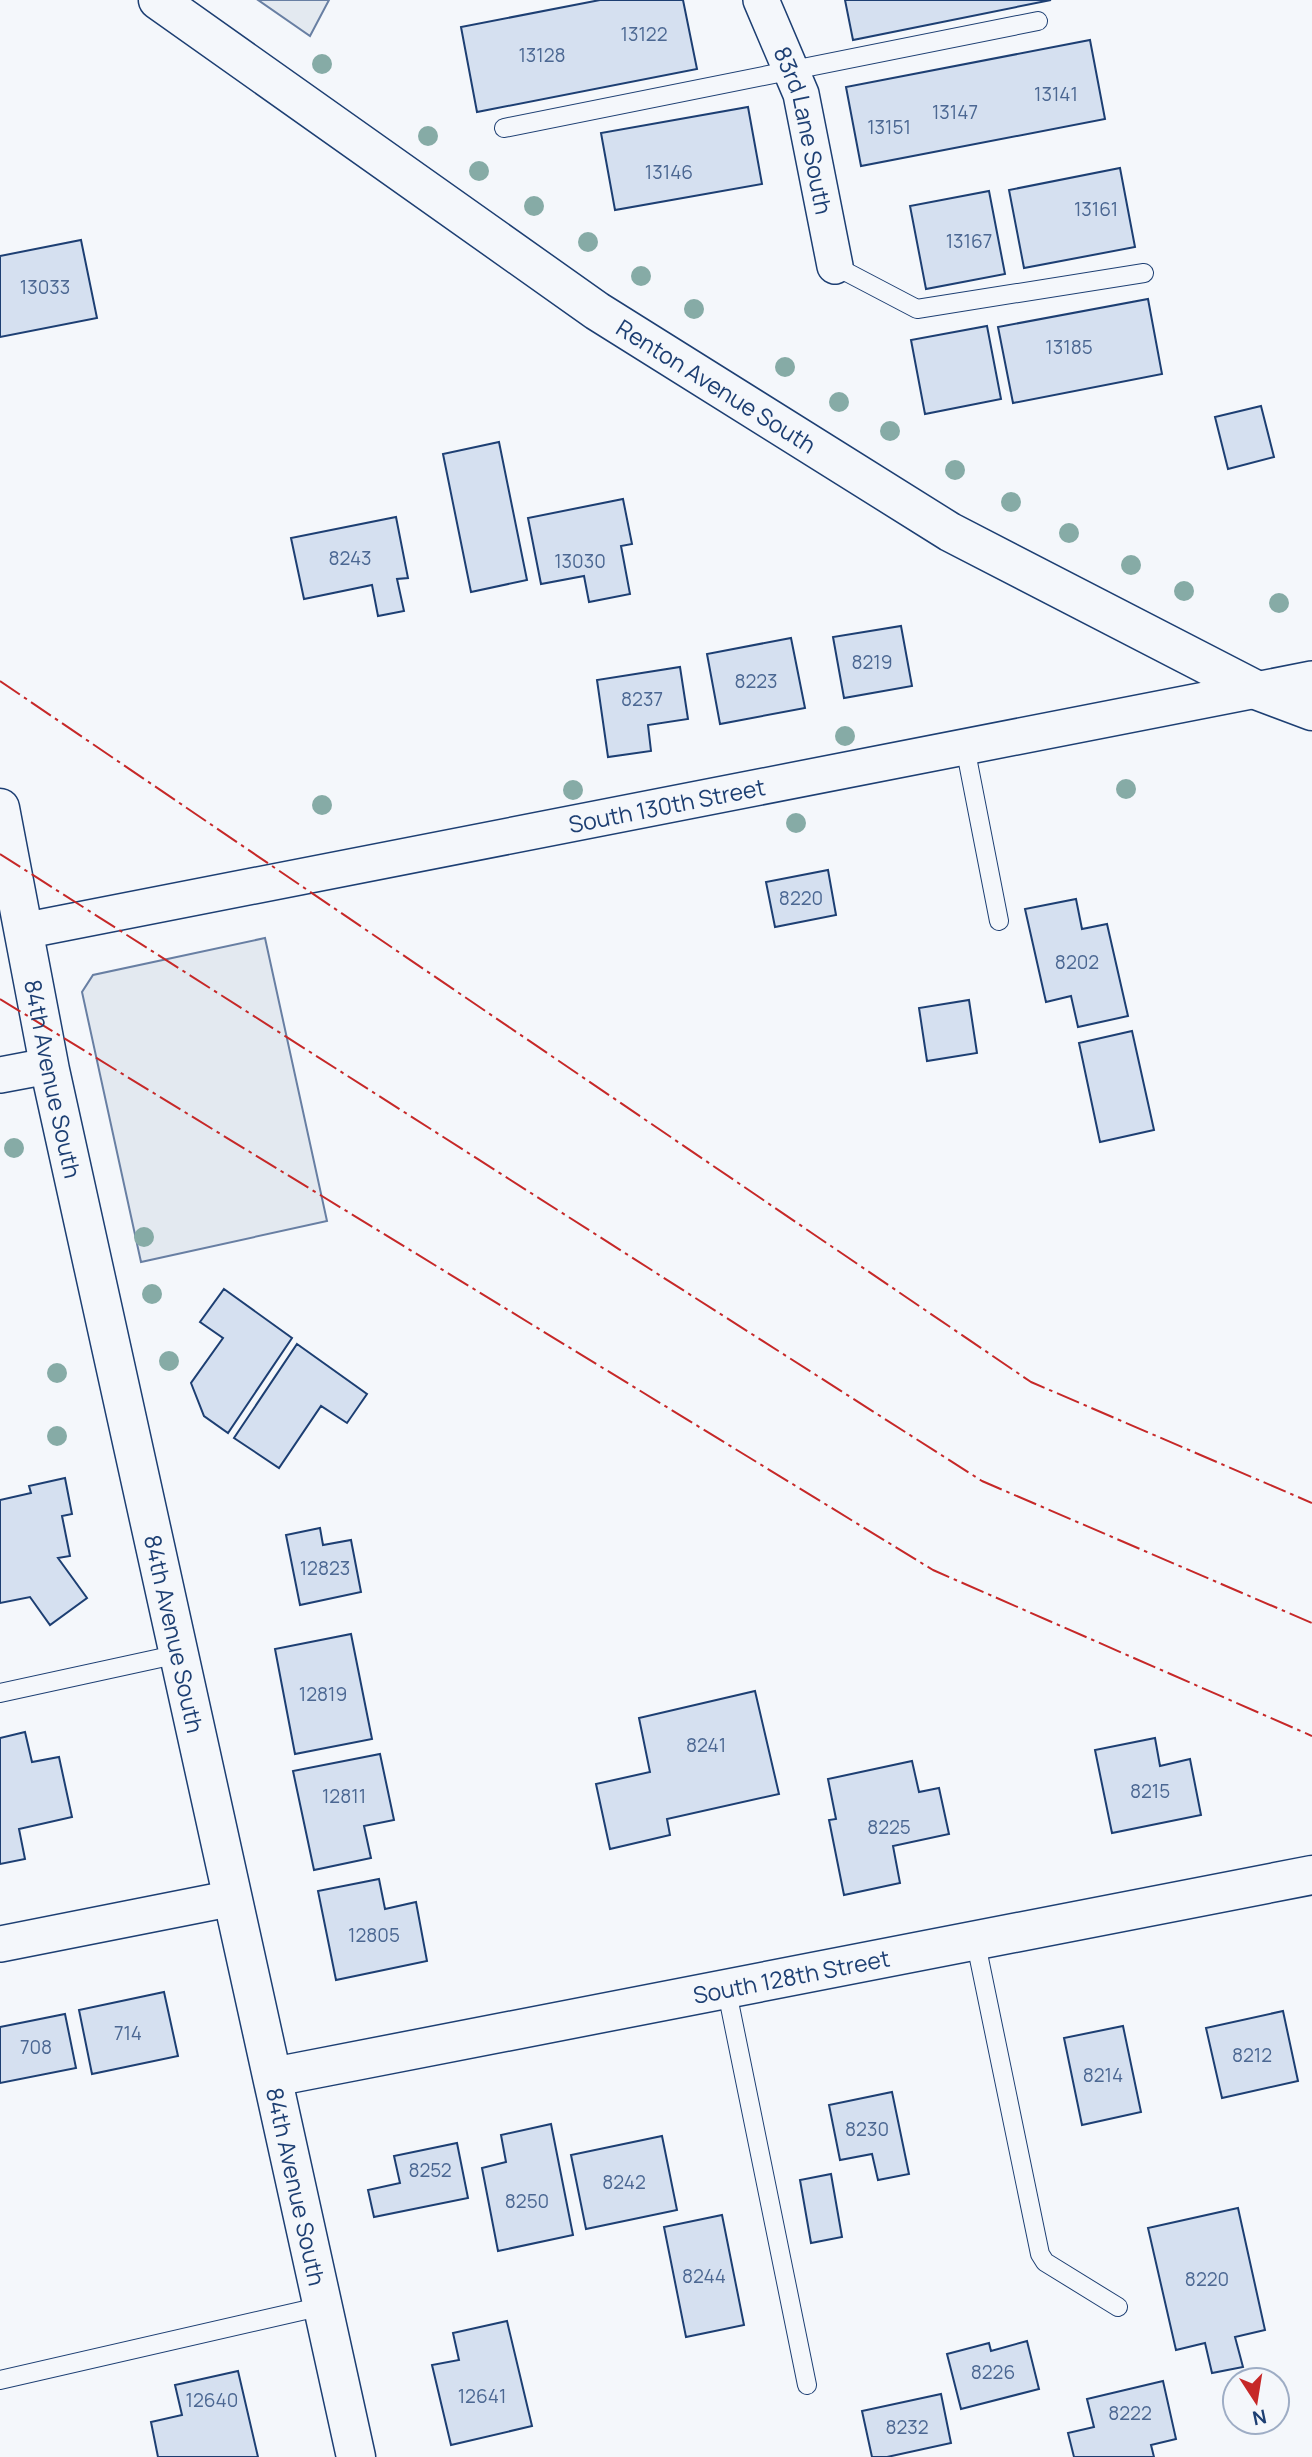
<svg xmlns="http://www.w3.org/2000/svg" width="1312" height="2457" viewBox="0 0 1312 2457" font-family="Manrope,sans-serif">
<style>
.green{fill:#e3e9f0;stroke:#687fa3;stroke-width:2}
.building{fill:#d5e0f0;stroke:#1d3f73;stroke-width:2}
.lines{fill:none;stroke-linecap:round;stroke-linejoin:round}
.lane-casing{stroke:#1d3f73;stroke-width:20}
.street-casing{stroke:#1d3f73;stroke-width:38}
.secondary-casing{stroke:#1d3f73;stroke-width:41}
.lane{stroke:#f4f7fb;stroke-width:18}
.street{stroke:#f4f7fb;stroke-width:35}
.secondary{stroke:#f4f7fb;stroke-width:38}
.power{stroke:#c62828;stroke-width:2;stroke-dasharray:24 5 3.5 5;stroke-linecap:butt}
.tree{fill:#86aba6}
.labels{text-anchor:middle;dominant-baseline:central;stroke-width:5;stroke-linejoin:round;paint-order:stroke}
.number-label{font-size:19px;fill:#4b6792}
.street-label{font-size:23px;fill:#1d3f73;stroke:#f4f7fb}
</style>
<rect width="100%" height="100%" fill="#f4f7fb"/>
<path class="green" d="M258,0H329L310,36Z
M265,938L327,1221L141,1262L82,992L93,975Z"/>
<path class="building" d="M600,0H683L697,69L477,112L461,27Z
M845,0H1051L853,40Z
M1090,40L1105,119L861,166L846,87Z
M748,107L762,184L615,210L601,133Z
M1120,168L1135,247L1024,268L1009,190Z
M989,191L1005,274L926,289L910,206Z
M81,240L97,318L0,337V256Z
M1148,299L1162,374L1013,403L998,327Z
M987,326L1001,399L925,414L911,340Z
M1261,406L1274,457L1228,469L1215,417Z
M499,442L527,580L471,592L443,454Z
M623,499L632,544L621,546L630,594L589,602L584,576L541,584L528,518Z
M396,517L408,578L397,579L404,611L378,616L372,585L304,599L291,538Z
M901,626L912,686L844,698L833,637Z
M791,638L805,708L720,724L707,654Z
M680,667L688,719L648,725L651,751L608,757L597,680Z
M828,870L836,915L775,927L766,882Z
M1076,899L1082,929L1107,924L1128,1016L1078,1027L1071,996L1046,1002L1025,909Z
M969,1000L977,1053L927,1061L919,1008Z
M1132,1031L1154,1130L1100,1142L1079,1043Z
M224,1289L292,1338L228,1433L204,1416L191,1383L223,1338L200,1322Z
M297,1344L367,1394L347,1423L321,1406L279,1468L234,1438Z
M65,1478L72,1514L62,1516L70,1556L58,1558L87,1598L50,1625L30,1597L0,1603V1500L31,1493L29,1486Z
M320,1528L323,1545L351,1540L361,1592L300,1605L286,1535Z
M351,1634L372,1739L295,1754L275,1649Z
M755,1691L779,1794L667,1819L670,1835L610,1849L596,1784L650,1772L639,1718Z
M25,1732L32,1762L59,1757L72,1817L19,1829L25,1859L0,1864V1738Z
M1155,1738L1160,1766L1190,1759L1201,1815L1112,1833L1095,1750Z
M380,1754L394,1820L364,1826L371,1858L314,1870L293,1771Z
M912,1761L919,1792L939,1788L949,1834L893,1846L900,1883L844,1895L829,1820L836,1819L828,1779Z
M379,1879L385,1909L416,1902L427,1961L336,1980L318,1891Z
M164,1992L178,2056L92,2074L79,2010Z
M1283,2011L1298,2081L1222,2098L1206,2028Z
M65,2014L76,2068L0,2083V2027Z
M1123,2026L1141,2112L1082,2125L1064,2038Z
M892,2092L909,2174L878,2180L872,2154L840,2160L829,2105Z
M551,2124L573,2235L498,2251L482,2168L506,2162L501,2135Z
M662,2136L677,2210L586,2229L571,2155Z
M457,2143L468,2198L374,2217L368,2190L400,2183L394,2156Z
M831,2174L842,2237L811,2243L800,2180Z
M1238,2208L1265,2330L1235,2337L1243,2367L1212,2373L1205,2343L1176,2350L1148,2228Z
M722,2215L744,2325L686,2337L664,2227Z
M507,2321L532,2426L451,2445L432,2365L459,2360L453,2333Z
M1027,2341L1039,2389L961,2409L947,2354L989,2343L991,2351Z
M238,2371L258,2457H158L151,2422L182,2415L175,2385Z
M1163,2381L1176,2439L1151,2445L1154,2457H1074L1068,2433L1094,2427L1087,2399Z
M941,2394L951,2443L887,2457H872L862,2411Z"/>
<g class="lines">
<g class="lane-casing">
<path id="lane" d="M504,128L1038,21
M835,266L917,309L1144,273
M965,747L999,921
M0,1693L179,1654
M975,1939L1040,2254L1045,2262L1118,2307
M726,1987L807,2385
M0,2380L323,2306"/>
</g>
<g class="street-casing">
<g id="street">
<path id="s1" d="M761,0L801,94L835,266"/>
<path id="s2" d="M23,931L1312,679"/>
<path d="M0,1075L48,1066L50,1070"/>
<path d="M0,1944L233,1898"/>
</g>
</g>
<g class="secondary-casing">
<g id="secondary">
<path id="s3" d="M158,0L597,311L950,532L1256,690L1312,711"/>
<path id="s4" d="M0,808L50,1070L356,2457"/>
<path id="s5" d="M273,2077L1312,1875"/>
</g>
</g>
<use href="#lane" class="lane"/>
<use href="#street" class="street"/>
<use href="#secondary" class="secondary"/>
<path class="power" d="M0,681L1031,1382L1312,1503
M0,854L982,1481L1312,1623
M0,999L933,1570L1312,1736"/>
</g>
<g class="tree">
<circle cx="322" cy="64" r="10"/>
<circle cx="428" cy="136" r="10"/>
<circle cx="479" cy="171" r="10"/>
<circle cx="534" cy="206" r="10"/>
<circle cx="588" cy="242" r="10"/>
<circle cx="641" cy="276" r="10"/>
<circle cx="694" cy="309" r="10"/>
<circle cx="785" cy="367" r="10"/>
<circle cx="839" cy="402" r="10"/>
<circle cx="890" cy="431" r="10"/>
<circle cx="955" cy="470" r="10"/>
<circle cx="1011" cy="502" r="10"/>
<circle cx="1069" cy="533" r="10"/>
<circle cx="1131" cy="565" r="10"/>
<circle cx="1184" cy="591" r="10"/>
<circle cx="1279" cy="603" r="10"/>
<circle cx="845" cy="736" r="10"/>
<circle cx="1126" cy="789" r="10"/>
<circle cx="573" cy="790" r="10"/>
<circle cx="322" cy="805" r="10"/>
<circle cx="796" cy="823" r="10"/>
<circle cx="14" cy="1148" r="10"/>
<circle cx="144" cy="1237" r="10"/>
<circle cx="152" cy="1294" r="10"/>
<circle cx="169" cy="1361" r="10"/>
<circle cx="57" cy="1373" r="10"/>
<circle cx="57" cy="1436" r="10"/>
</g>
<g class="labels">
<g class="number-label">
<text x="644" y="34">13122</text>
<text x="542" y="55">13128</text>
<text x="1056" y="94">13141</text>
<text x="955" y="112">13147</text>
<text x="889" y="127">13151</text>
<text x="669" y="172">13146</text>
<text x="1096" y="209">13161</text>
<text x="969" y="241">13167</text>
<text x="45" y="287">13033</text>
<text x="1069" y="347">13185</text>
<text x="350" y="558">8243</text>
<text x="580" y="561">13030</text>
<text x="872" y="662">8219</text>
<text x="756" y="681">8223</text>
<text x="642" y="699">8237</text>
<text x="801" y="898">8220</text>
<text x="1077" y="962">8202</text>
<text x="325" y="1568">12823</text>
<text x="323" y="1694">12819</text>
<text x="706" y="1745">8241</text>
<text x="1150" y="1791">8215</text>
<text x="344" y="1796">12811</text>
<text x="889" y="1827">8225</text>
<text x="374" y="1935">12805</text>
<text x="128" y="2033">714</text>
<text x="36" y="2047">708</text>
<text x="1252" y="2055">8212</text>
<text x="1103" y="2075">8214</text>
<text x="867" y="2129">8230</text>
<text x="430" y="2170">8252</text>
<text x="624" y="2182">8242</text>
<text x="527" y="2201">8250</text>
<text x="704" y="2276">8244</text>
<text x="1207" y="2279">8220</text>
<text x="993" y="2372">8226</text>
<text x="482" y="2396">12641</text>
<text x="212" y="2400">12640</text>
<text x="1130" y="2413">8222</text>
<text x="907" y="2427">8232</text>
</g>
<g class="street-label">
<text stroke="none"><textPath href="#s1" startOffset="138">83rd Lane South</textPath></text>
<text stroke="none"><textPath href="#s3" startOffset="679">Renton Avenue South</textPath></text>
<text stroke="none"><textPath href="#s2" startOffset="656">South 130th Street</textPath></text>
<text stroke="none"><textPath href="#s4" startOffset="276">84th Avenue South</textPath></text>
<text stroke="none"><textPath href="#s4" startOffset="844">84th Avenue South</textPath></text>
<text stroke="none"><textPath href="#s5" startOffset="528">South 128th Street</textPath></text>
<text stroke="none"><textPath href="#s4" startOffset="1410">84th Avenue South</textPath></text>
</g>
</g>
<g transform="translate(1256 2401) rotate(168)"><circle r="33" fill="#f4f7fb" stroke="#9eadc5" stroke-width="2"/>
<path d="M0-5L12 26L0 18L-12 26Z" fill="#c62828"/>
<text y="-10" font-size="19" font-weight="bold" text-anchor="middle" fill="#1d3f73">N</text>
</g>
</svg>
